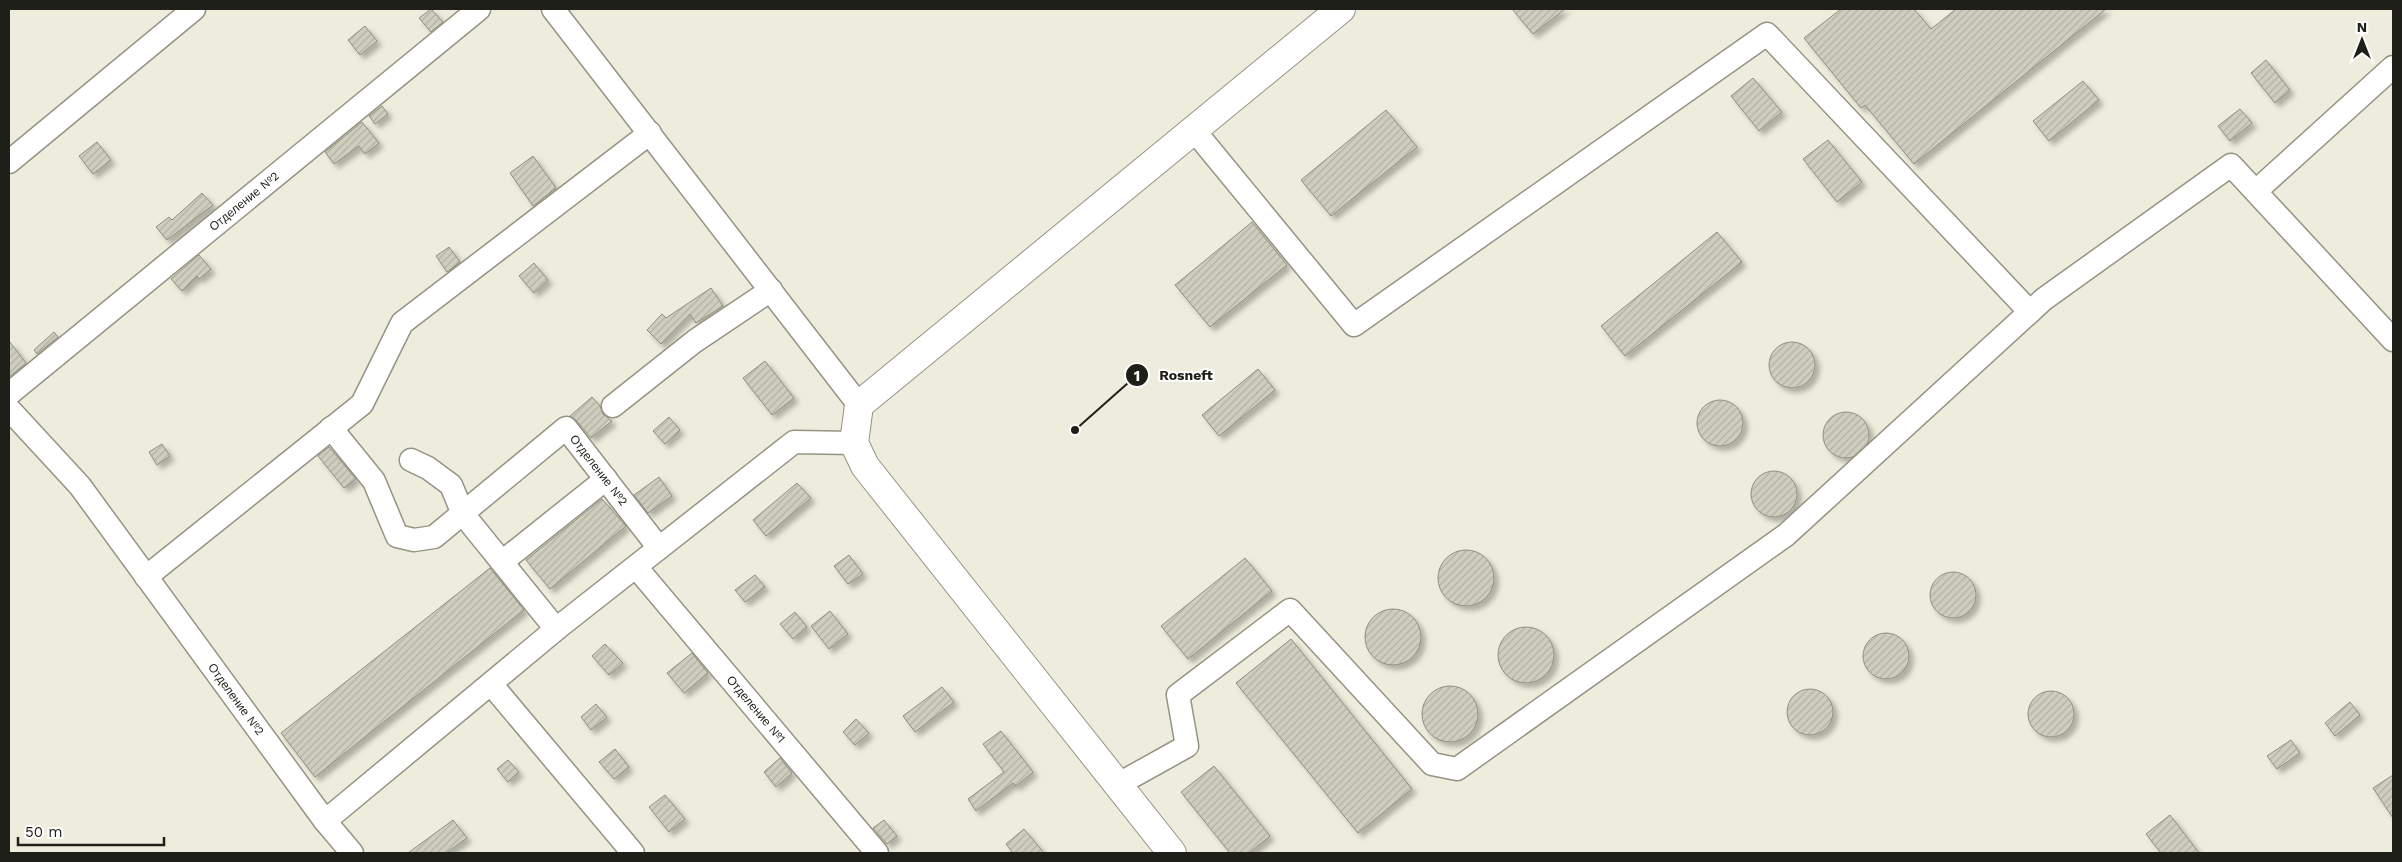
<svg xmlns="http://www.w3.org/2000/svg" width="2402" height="862" viewBox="0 0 2402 862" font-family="'Work Sans',sans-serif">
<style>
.building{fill:url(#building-hatch);stroke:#8e8d7e;filter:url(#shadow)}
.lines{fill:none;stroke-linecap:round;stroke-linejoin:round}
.minor-casing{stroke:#949384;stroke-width:25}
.major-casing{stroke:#949384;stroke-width:30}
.minor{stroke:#fff;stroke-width:22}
.major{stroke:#fff;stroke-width:28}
.labels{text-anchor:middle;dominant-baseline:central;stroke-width:4;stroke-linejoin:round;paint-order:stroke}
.street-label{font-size:12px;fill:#1f1f19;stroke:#fff}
.leader{fill:none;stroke:#1f1f19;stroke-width:2}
.callout-dot{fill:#1f1f19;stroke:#fff;stroke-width:2}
.mark-label{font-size:15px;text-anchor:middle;font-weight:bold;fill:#fff}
.callout-label{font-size:14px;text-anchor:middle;font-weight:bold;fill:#1f1f19;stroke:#fff;stroke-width:4;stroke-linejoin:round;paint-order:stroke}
</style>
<defs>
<pattern id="building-hatch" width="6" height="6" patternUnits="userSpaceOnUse" patternTransform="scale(1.25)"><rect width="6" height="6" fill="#cfcebe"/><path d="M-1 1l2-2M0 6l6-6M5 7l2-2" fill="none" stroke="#b1b0a3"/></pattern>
<filter id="shadow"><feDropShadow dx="4.5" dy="4.5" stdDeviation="2.5" flood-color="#0004"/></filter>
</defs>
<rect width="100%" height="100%" fill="#eeeddd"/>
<path class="building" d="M431,9L443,22L431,32L419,18Z
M1512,9H1565L1533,34Z
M1841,9H1914L1931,29L1956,9H2106L1914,164L1865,105L1861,108L1804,38Z
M365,26L377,41L360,55L348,40Z
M2266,60L2290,90L2275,103L2251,73Z
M1753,78L1782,112L1759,131L1731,96Z
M2083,81L2099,100L2049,141L2033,121Z
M382,106L388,114L375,124L369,116Z
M2240,109L2252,123L2230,141L2218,126Z
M1386,110L1417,147L1331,216L1301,180Z
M362,122L379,143L365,154L359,146L334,164L325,152Z
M1828,140L1862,182L1837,202L1803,159Z
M97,142L111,160L93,174L79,156Z
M533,156L556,188L533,206L510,173Z
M202,193L213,205L167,240L156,227L169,217L172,220Z
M1252,222L1287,265L1210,327L1175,285Z
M1717,232L1742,262L1625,356L1601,326Z
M449,247L460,262L447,272L436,256Z
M199,255L211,269L199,279L197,276L182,291L171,279Z
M534,263L548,280L534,293L519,276Z
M711,288L723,306L696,323L690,314L661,344L647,330L662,314L666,318Z
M54,332L58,337L37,354L34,350Z
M9,341L26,363L9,377Z
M1769 365a23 23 0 1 1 46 0a23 23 0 1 1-46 0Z
M765,361L794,398L772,415L743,378Z
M1258,369L1275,390L1219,436L1202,415Z
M592,397L600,406L603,414L612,421L591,438L576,420L570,416Z
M1697 423a23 23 0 1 1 46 0a23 23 0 1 1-46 0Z
M1823 435a23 23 0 1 1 46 0a23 23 0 1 1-46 0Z
M669,417L680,430L665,444L653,431Z
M162,444L170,456L157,465L149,452Z
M329,447L356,479L344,488L318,456Z
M1751 494a23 23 0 1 1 46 0a23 23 0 1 1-46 0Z
M659,477L672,496L648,513L634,495Z
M797,483L811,498L766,536L753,520Z
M602,499L626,526L550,589L526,560Z
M1438 578a28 28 0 1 1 56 0a28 28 0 1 1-56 0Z
M849,555L863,574L848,584L834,566Z
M1245,558L1272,591L1188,659L1161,626Z
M490,568L524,610L315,777L281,733Z
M1930 595a23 23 0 1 1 46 0a23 23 0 1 1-46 0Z
M755,575L765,587L745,602L735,590Z
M1365 637a28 28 0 1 1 56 0a28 28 0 1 1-56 0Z
M830,611L848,634L829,649L811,626Z
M795,612L807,627L793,639L780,624Z
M1498 655a28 28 0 1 1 56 0a28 28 0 1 1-56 0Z
M1863 656a23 23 0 1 1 46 0a23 23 0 1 1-46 0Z
M1291,639L1412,789L1358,833L1236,683Z
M605,644L623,663L609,675L592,656Z
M692,653L708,673L684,693L667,673Z
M1422 714a28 28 0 1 1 56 0a28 28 0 1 1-56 0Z
M942,687L954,702L915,732L903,716Z
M1787 712a23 23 0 1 1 46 0a23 23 0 1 1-46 0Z
M2028 714a23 23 0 1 1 46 0a23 23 0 1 1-46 0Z
M2350,702L2360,715L2335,736L2325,723Z
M596,704L607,717L591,730L581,717Z
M856,719L869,733L855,745L843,732Z
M1001,731L1033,772L1016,786L1013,783L976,811L968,799L1004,772L983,744Z
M2291,740L2300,753L2277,769L2267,756Z
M615,749L629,767L614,779L599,762Z
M780,758L792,773L776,787L764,772Z
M508,760L519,772L508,782L497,769Z
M1214,766L1270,836L1249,853H1230L1181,792Z
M2393,775V818L2373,788Z
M665,795L685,819L669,832L649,807Z
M2170,815L2199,853H2161L2146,834Z
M453,820L467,838L446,853H408Z
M884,820L897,836L887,844L873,828Z
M1024,829L1044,853H1013L1006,844Z"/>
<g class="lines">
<g class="minor-casing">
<g id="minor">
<path d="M553,9L859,405"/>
<path d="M1193,129L1354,325L1767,34L2030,312"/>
<path d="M9,162L194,9"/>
<path d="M2256,191L2393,67"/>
<path id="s1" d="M9,394L479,9"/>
<path d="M613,406L695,341L771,290"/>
<path id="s2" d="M9,409L80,486L325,821L352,853"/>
<path id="s3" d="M331,428L374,481L397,536L414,540L434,537L566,428L659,548"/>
<path d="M411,460L428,468L451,485L463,514L556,629"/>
<path d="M502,562L606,479"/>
<path id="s4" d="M636,567L877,853"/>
<path d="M146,577L362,404L402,323L650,133"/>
<path d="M491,684L633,853"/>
<path d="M1117,785L1187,746L1178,695L1290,610L1432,764L1457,769L1786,535L2044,299L2231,165L2393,340"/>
<path d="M325,821L560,626L794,442L854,443"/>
</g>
</g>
<g class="major-casing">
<path id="major" d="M1172,853L865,466L854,443L859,405L1341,9"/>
</g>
<use href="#minor" class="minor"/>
<use href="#major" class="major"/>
</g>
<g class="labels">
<g class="street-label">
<text stroke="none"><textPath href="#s1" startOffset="304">Отделение №2</textPath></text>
<text stroke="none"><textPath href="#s3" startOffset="390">Отделение №2</textPath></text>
<text stroke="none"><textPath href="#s2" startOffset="369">Отделение №2</textPath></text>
<text stroke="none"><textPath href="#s4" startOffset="186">Отделение №1</textPath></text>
</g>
</g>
<path class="leader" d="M1075 430L1137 375"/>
<g class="callout-dot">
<circle cx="1075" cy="430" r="5"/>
<circle cx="1137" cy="375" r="12"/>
</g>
<g class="mark-label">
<text x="1137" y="381">1</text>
</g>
<g class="callout-label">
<text x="1186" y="380">Rosneft</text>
</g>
<rect width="2402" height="862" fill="none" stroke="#1f1f19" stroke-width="20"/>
<g transform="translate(2362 40)" stroke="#ffffff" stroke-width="4" paint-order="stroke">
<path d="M0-4L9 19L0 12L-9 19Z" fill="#1f1f19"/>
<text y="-8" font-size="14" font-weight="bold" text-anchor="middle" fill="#1f1f19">N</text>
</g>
<path d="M18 837v8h146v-8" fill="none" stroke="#1f1f19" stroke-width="2.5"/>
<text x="25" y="837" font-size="15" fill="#1f1f19" stroke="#ffffff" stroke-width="4" paint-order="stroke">50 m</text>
</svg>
